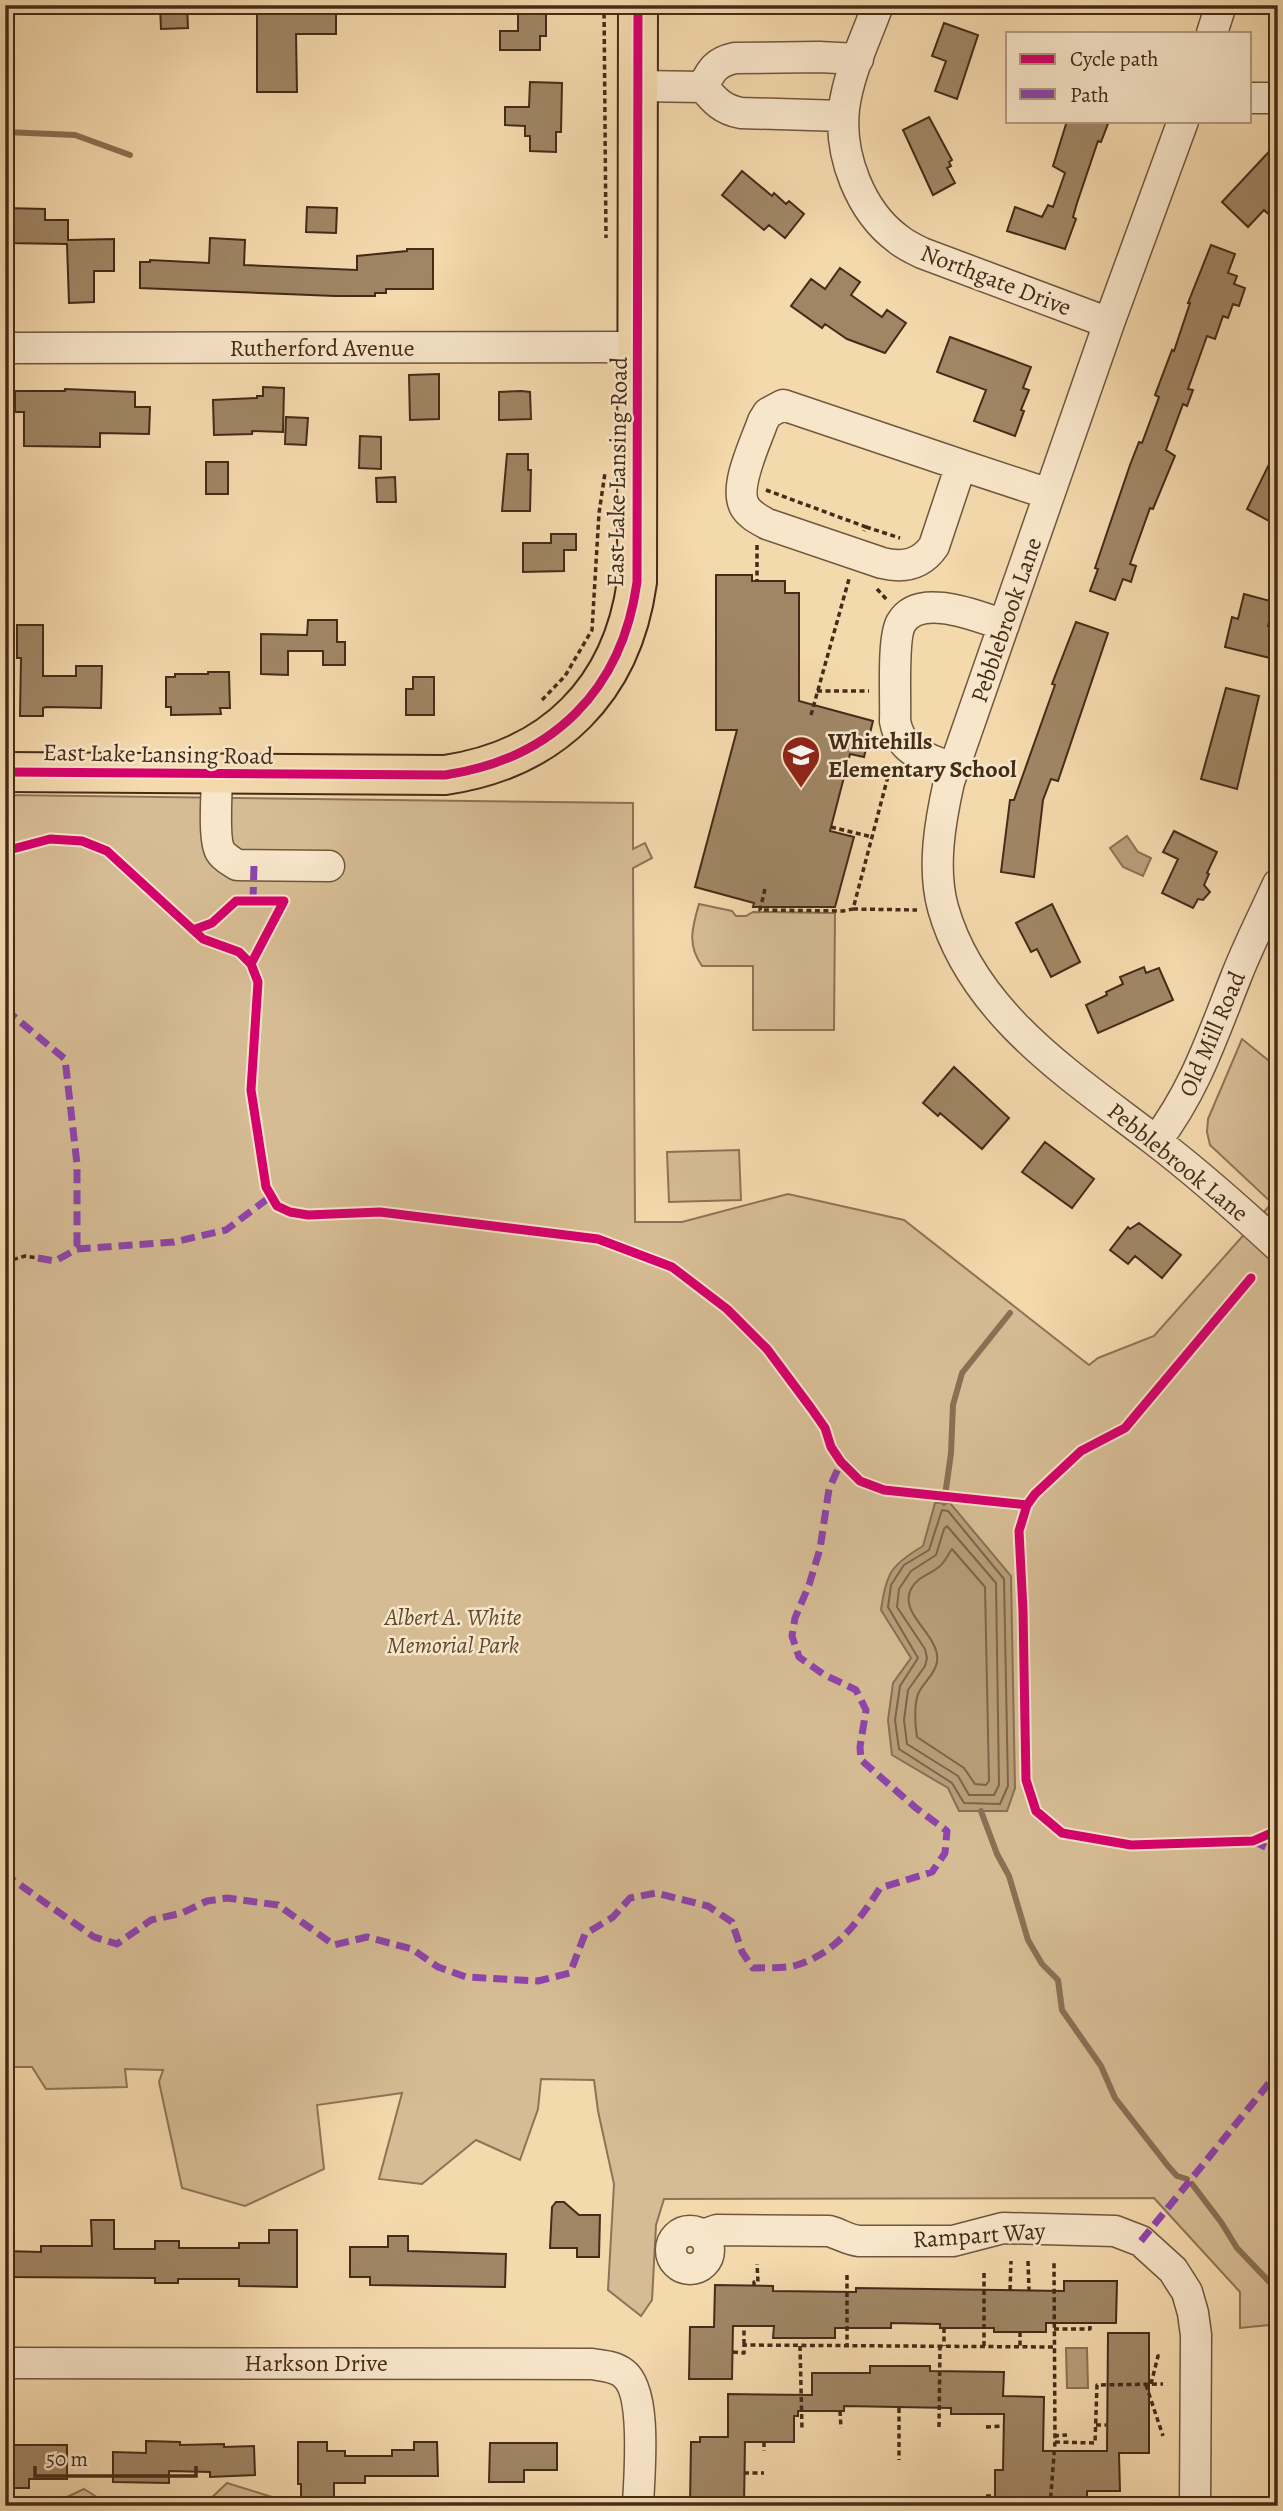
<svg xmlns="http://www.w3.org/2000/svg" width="1283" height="2511" viewBox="0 0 1283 2511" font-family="Alegreya,serif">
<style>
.green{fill:#d6bc94;stroke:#8d7456;stroke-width:2}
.water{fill:#b89e7a;stroke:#8a7053;stroke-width:2}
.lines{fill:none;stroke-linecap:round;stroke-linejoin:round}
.shore{stroke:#7e6549;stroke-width:2}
.stream{stroke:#8a7053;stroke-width:6}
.building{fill:#a08665;stroke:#442c18;stroke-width:2}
.minor-casing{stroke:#70573d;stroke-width:33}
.major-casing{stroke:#442c18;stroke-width:42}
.path{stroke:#442c18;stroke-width:3.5;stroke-dasharray:5 3.5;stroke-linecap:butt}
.minor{stroke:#f8e6ca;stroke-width:30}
.major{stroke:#f4d9ad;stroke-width:38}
.quiet{stroke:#8e44ad;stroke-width:7;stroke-dasharray:14 7;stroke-linecap:butt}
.cycleway-casing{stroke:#f8e6ca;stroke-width:13}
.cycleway{stroke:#d6006c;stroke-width:9}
.labels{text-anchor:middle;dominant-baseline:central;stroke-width:5;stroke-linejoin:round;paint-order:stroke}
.street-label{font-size:24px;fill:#442c18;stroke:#f8e6ca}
.poi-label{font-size:24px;font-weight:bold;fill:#442c18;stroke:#f8e6ca;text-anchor:start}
.park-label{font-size:24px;font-style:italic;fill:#614931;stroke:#f8e6ca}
</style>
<rect width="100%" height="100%" fill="#f4d9ad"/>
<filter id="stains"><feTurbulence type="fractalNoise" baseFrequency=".00286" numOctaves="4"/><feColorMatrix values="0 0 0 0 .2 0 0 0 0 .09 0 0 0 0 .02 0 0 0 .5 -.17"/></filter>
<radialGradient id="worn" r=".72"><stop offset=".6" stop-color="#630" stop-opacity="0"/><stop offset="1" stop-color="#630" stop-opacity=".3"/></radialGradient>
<path class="green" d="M5,795L633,803V849L645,843L652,858L633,868L635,1222H682L788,1194L904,1220L1089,1365L1098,1358L1154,1336L1272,1203L1210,1145L1207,1132L1208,1119L1242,1039L1278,1068V2324L1240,2328V2292L1154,2198L664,2199L656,2225L652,2300L641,2316L608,2290L614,2184L598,2111L594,2080L541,2079L538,2109L520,2160L476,2140L422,2184L379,2179L402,2093L317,2105L324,2169L245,2206L182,2188L159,2082L163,2070L125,2069L127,2087L46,2089L32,2067H5Z
M699,904L732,911L736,916H746L753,912L835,913L834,1030H753V966H702C687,945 692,928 699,904Z
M739,1150L741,1200L669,1202L667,1152Z
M227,2483L288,2502V2506H203Z
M84,2489L111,2506H53L52,2504Z"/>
<path class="water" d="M1127,836L1138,852L1151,858L1143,876L1123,867L1110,848Z
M935,1503H950L1011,1576L1015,1788L1007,1811H959L948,1788L892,1755L888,1720L893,1683L911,1658L881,1610C886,1573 891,1565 923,1546Z
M1066,2348H1087L1088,2388H1067Z"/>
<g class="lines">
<path class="shore" d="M942,1510L948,1511L1004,1579L1008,1786L1000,1804L964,1803L952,1783L899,1749L895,1720L900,1686L918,1658L888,1607L891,1585L904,1565L929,1550Z
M947,1526L996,1583L999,1785L994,1795H969L958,1776L907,1744L904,1720L908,1690L925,1666L927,1658L925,1649L897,1607L899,1589L911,1571L936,1555L944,1529Z
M952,1549L985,1587L989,1781L986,1785L975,1784L964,1768L917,1737C915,1724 914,1707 918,1694C923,1682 935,1675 937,1662C941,1635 898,1615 911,1589C918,1576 930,1575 940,1566C946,1561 948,1554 952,1549Z"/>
<path class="stream" d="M5,132L75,135L130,155
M944,1503L951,1453L953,1405L962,1373L1010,1313
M981,1811L997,1854L1009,1876L1028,1940L1042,1964L1058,1980L1062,2010L1101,2066L1115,2098L1168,2166L1177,2176L1187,2179
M1192,2184L1221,2222L1237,2248L1278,2291"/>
</g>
<path class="building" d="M160,5H187L188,28L161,29Z
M257,5H336V34H296L297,92H257Z
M518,5H546V36H540V50H500V31H518Z
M944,23L978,35L957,99L935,91L946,61L932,56Z
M530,82L562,83L561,132H556V152L530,151V136H525V126L505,125V107H529Z
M929,117L952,160L949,162L951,166L947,168L955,183L933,195L903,130Z
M1067,121H1109L1101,142L1098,141L1077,203L1073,217L1076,219L1065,249L1007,231L1015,207L1042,217L1048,205L1053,207L1065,173L1053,166Z
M1278,142V223L1264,210L1248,227L1222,202Z
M742,171L772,196L774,193L786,204L789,201L804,214L785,238L769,225L764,230L722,195Z
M307,207L337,208L336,233L306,232Z
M5,208L45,209V220H68V240L114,239V271H94V302L69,303L67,244L5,243Z
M210,238L245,240L244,265L357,270V256L407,251V249H433V289H386V293H375V296H335L140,288V262H150V260L209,263Z
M1211,245L1235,254L1228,273L1237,276L1234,284L1245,288L1239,306L1233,304L1228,318L1223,316L1215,339L1207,336L1188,389L1193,390L1187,406L1183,404L1166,450L1175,456L1153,509L1150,508L1130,564L1136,566L1131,582L1123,579L1115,600L1090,591L1098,569L1095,568L1130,465L1139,442L1142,443L1159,397L1155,395L1172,350L1174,351L1190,303H1188Z
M840,268L860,282L851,295L882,317L887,310L906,323L885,353L847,339L825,324L822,328L791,306L811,279L825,289Z
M950,337L1031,367L1023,388L1029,390L1021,410L1024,411L1015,436L974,421L986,390L937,372Z
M439,374V419L410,420L409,375Z
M263,387L284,388L283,432L252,431V434L214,435L213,400L257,398V396H263Z
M65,389L135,392V407H150L149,434L100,433V447L24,446V412H15V391H65Z
M521,391L530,392L531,419L499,420V392Z
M286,417L308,418L306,445L285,444Z
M360,436L381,437V469L359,468Z
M1278,446V526L1247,509Z
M507,454H528V470H531L530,511H502Z
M206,462H228V494H206Z
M395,477L396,502H377L376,478Z
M551,534H576V550H564V571L523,572V543H551Z
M716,575H752V581H785V593H799V701L873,721L864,757L850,754L830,831L854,837L835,907H753L754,903L695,887L737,730H716Z
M1244,594L1274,602L1268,626L1278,628L1270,658L1225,647L1232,617L1238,619Z
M308,620H337V642H345V665H323V651H288V675L261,674V634L307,635Z
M1076,622L1108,633L1058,781L1051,779L1043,800L1034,877L1001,872L1010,800H1014L1055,685L1052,684Z
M17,625H43V676H76V666H102L101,708L46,707L43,708V716H20L21,658H17Z
M208,672H229L230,708H220L221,714L171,715V707H166V677H175V674H208Z
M413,677H434V715H406V689H413Z
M1226,688L1259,696L1237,789L1201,779Z
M1174,831L1217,852L1207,873L1209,874L1204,885L1210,892L1203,900L1198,899L1193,908L1162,893L1178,859L1163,852Z
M1052,904L1080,962L1051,977L1037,949L1031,952L1016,923Z
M1144,967L1146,973L1159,968L1173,1000L1098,1033L1086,1005L1107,995L1106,992L1123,984L1120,977Z
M954,1067L1009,1118L982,1149L940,1113L938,1116L923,1103Z
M1045,1142L1094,1179L1072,1208L1022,1172Z
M1139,1223L1181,1255L1162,1278L1135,1256L1128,1264L1110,1250L1128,1227L1130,1229Z
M556,2202H564L579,2215H600L599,2257H577V2248H550L552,2207Z
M91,2220H114V2249H155V2241H179V2248H239V2243H269V2230H297V2287L239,2286V2279H178V2283H155V2278L5,2277V2251L41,2252V2246H92Z
M388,2236H408V2251L506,2254L505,2287L370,2285V2277H350V2247H388Z
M1064,2281H1117L1116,2323H1046V2332H994V2328H940V2324L891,2323V2328H835V2338H773L774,2326H733L732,2379H689L690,2327H714L715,2285L773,2286V2291L856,2292V2288L1064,2291Z
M1108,2333H1149V2453H1119L1120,2491H1087V2500H1038V2506H995V2470H1003L1004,2414H951V2408L844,2406V2411H798V2416H794V2442H745L744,2506H690L691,2442H700V2437H728V2394L812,2395V2373H870V2366H930V2371L1004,2372L1003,2396L1044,2397L1043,2451H1107Z
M146,2441L180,2442V2445L224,2444V2447L254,2446L255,2475L210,2477V2472L169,2471V2483L113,2482V2452L146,2453Z
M298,2442H327V2451H345V2456H392V2450H414V2442H437L438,2476H365V2483H334V2502H301V2484H298Z
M490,2443H557V2470H524V2482H489Z
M11,2445H67V2479H29V2488H10Z"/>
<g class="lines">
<g class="minor-casing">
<path id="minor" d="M878,5C866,38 848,74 844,109C839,155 860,211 898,239C905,245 914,249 922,253L1109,323
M1212,33L1221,5
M638,86L703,87C715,101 723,110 741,113L843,116
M703,87C711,70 716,62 735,58L819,57L858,59
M1250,98H1278
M1183,121L1109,323L949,782C940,822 932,868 943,908C973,1014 1071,1076 1153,1139C1196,1172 1238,1209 1278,1246
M5,348L638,347
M783,405L961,465L934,546C921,565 903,568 882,563L767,524C758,519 750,515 745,507C733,487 756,442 763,421L768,413Z
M961,465L1049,494
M954,769C926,757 901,754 895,721C896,700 892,639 901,623C919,591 979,617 1004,625
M217,774C217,791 213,838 220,851C224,858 231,861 237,865L329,866
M1156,1141C1195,1090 1212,1037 1236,977C1248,946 1264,915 1278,884
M671 2250a19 19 0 1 1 38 0a19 19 0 1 1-38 0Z
M703,2235L717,2230L829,2231C840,2234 848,2240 859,2241H953L1003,2228L1115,2231L1141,2241L1173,2270L1187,2292L1193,2313L1196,2335L1195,2506
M5,2363L592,2364C603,2366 614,2366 623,2373C648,2391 639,2475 638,2506"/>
</g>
<g class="major-casing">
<path id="major" d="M5,772L445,775C553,759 622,690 637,582L638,5"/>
</g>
<path class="path" d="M604,5L606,238
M766,490L866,527L864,531
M866,527L900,538
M757,545V581
M877,589L888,601
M817,691H869
M542,700L565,676L592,630L599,513L605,473
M811,715L849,579
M831,827L872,837
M765,889L760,910L843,911L853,909L891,765
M853,909L917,910
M5,1262L25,1256L38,1258
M1028,2261L1029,2290
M984,2273V2346
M847,2275V2346
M754,2286V2282H758L757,2264
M1010,2290L1011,2261
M944,2328V2346
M1054,2329H1090V2323
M1020,2332V2346
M744,2344V2326
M800,2346L802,2429
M733,2352L744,2353V2345L1054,2347
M1151,2384L1158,2356H1163
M1146,2385L1163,2436
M899,2408V2460
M840,2411L841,2428
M1096,2425H1106
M939,2427L940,2346
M986,2427L1004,2426
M1054,2436L1067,2435
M764,2442V2451
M1055,2442L1095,2443L1097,2385L1163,2384
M744,2473H764
M986,2496H995
M1050,2506L1055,2442L1054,2261"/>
<use href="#minor" class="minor"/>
<use href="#major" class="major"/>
<path class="quiet" d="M253,901L254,865
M5,1009L65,1059L77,1164V1249
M38,1258L55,1261L77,1249L174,1242L226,1230L270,1197
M1253,1841L1278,1853
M5,1871L13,1880L94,1937L117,1944L151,1920L182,1913L207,1901L227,1898L278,1905L334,1945L367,1937L412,1949L438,1967L466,1977L538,1981L570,1973L585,1934L613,1917L630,1898L656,1893L708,1906L732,1922L742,1952L753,1968C767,1967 784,1969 797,1965C836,1953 859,1921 880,1888L932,1872L945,1853L947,1831L916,1808L861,1760L860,1747L866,1710L856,1690L823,1674L799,1657L792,1636L795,1618L809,1585L820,1549L829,1489L841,1462
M1141,2241L1278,2072"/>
<g class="cycleway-casing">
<path id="cycleway" d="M5,772L445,775C553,759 622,690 637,582L638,5
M5,851L50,839L82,841L107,851L203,939L239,952L251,964L258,982L251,1090L266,1187L277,1206L290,1212L308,1215L380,1212L598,1239L672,1267L727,1309L767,1349L811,1408L825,1428L831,1447L841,1462L860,1481L884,1490L1027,1505
M193,930L212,923L236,901H284L251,964
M1251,1278L1125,1428L1081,1451L1035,1494L1027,1505L1019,1531L1023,1611L1026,1780L1036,1811L1062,1833L1131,1845L1253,1841L1278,1830"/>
</g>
<use href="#cycleway" class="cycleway"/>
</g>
<defs>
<g id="school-pin" transform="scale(2.0125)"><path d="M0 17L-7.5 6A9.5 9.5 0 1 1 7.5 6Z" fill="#8f2418" stroke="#f8e6ca"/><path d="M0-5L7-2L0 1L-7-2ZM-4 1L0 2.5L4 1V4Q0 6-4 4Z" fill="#fff"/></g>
</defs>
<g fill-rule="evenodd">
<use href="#school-pin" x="801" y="755"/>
</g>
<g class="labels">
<g class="street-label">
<text transform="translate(996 280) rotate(21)">Northgate Drive</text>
<text x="322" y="348">Rutherford Avenue</text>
<text transform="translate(617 472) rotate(-89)">East Lake Lansing Road</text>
<text transform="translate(1006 620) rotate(-71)">Pebblebrook Lane</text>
<text transform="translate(158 754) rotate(1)">East Lake Lansing Road</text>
<text transform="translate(1212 1034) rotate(-67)">Old Mill Road</text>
<text transform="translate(1178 1162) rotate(39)">Pebblebrook Lane</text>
<text transform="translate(979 2235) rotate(-4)">Rampart Way</text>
<text x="316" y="2363">Harkson Drive</text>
</g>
<g class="poi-label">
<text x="828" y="741">Whitehills<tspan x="828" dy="28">Elementary School</tspan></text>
</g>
<g class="park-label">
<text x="453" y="1617">Albert A. White<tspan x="453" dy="28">Memorial Park</tspan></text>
</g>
</g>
<rect width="1283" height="2511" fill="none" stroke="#f4d9ad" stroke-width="28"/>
<rect x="7" y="7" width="1269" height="2497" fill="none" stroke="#442c18" stroke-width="3.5"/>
<rect x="14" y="14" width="1255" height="2483" fill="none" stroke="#442c18" stroke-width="2"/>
<rect x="1006" y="32" width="245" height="91" fill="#f8e6ca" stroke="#b09c83" stroke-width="2"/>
<rect x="1020" y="54" width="35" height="10" fill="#d6006c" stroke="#b09c83" stroke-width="2"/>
<text x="1070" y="66" font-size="21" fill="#442c18">Cycle path</text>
<rect x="1020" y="89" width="35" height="10" fill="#8e44ad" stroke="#b09c83" stroke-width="2"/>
<text x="1070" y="102" font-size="21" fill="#442c18">Path</text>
<path d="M35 2466v10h161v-10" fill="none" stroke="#442c18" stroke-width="3.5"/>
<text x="46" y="2466" font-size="21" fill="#442c18" stroke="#f8e6ca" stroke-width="5" paint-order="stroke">50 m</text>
<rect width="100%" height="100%" filter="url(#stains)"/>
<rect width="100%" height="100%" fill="url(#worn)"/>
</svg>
